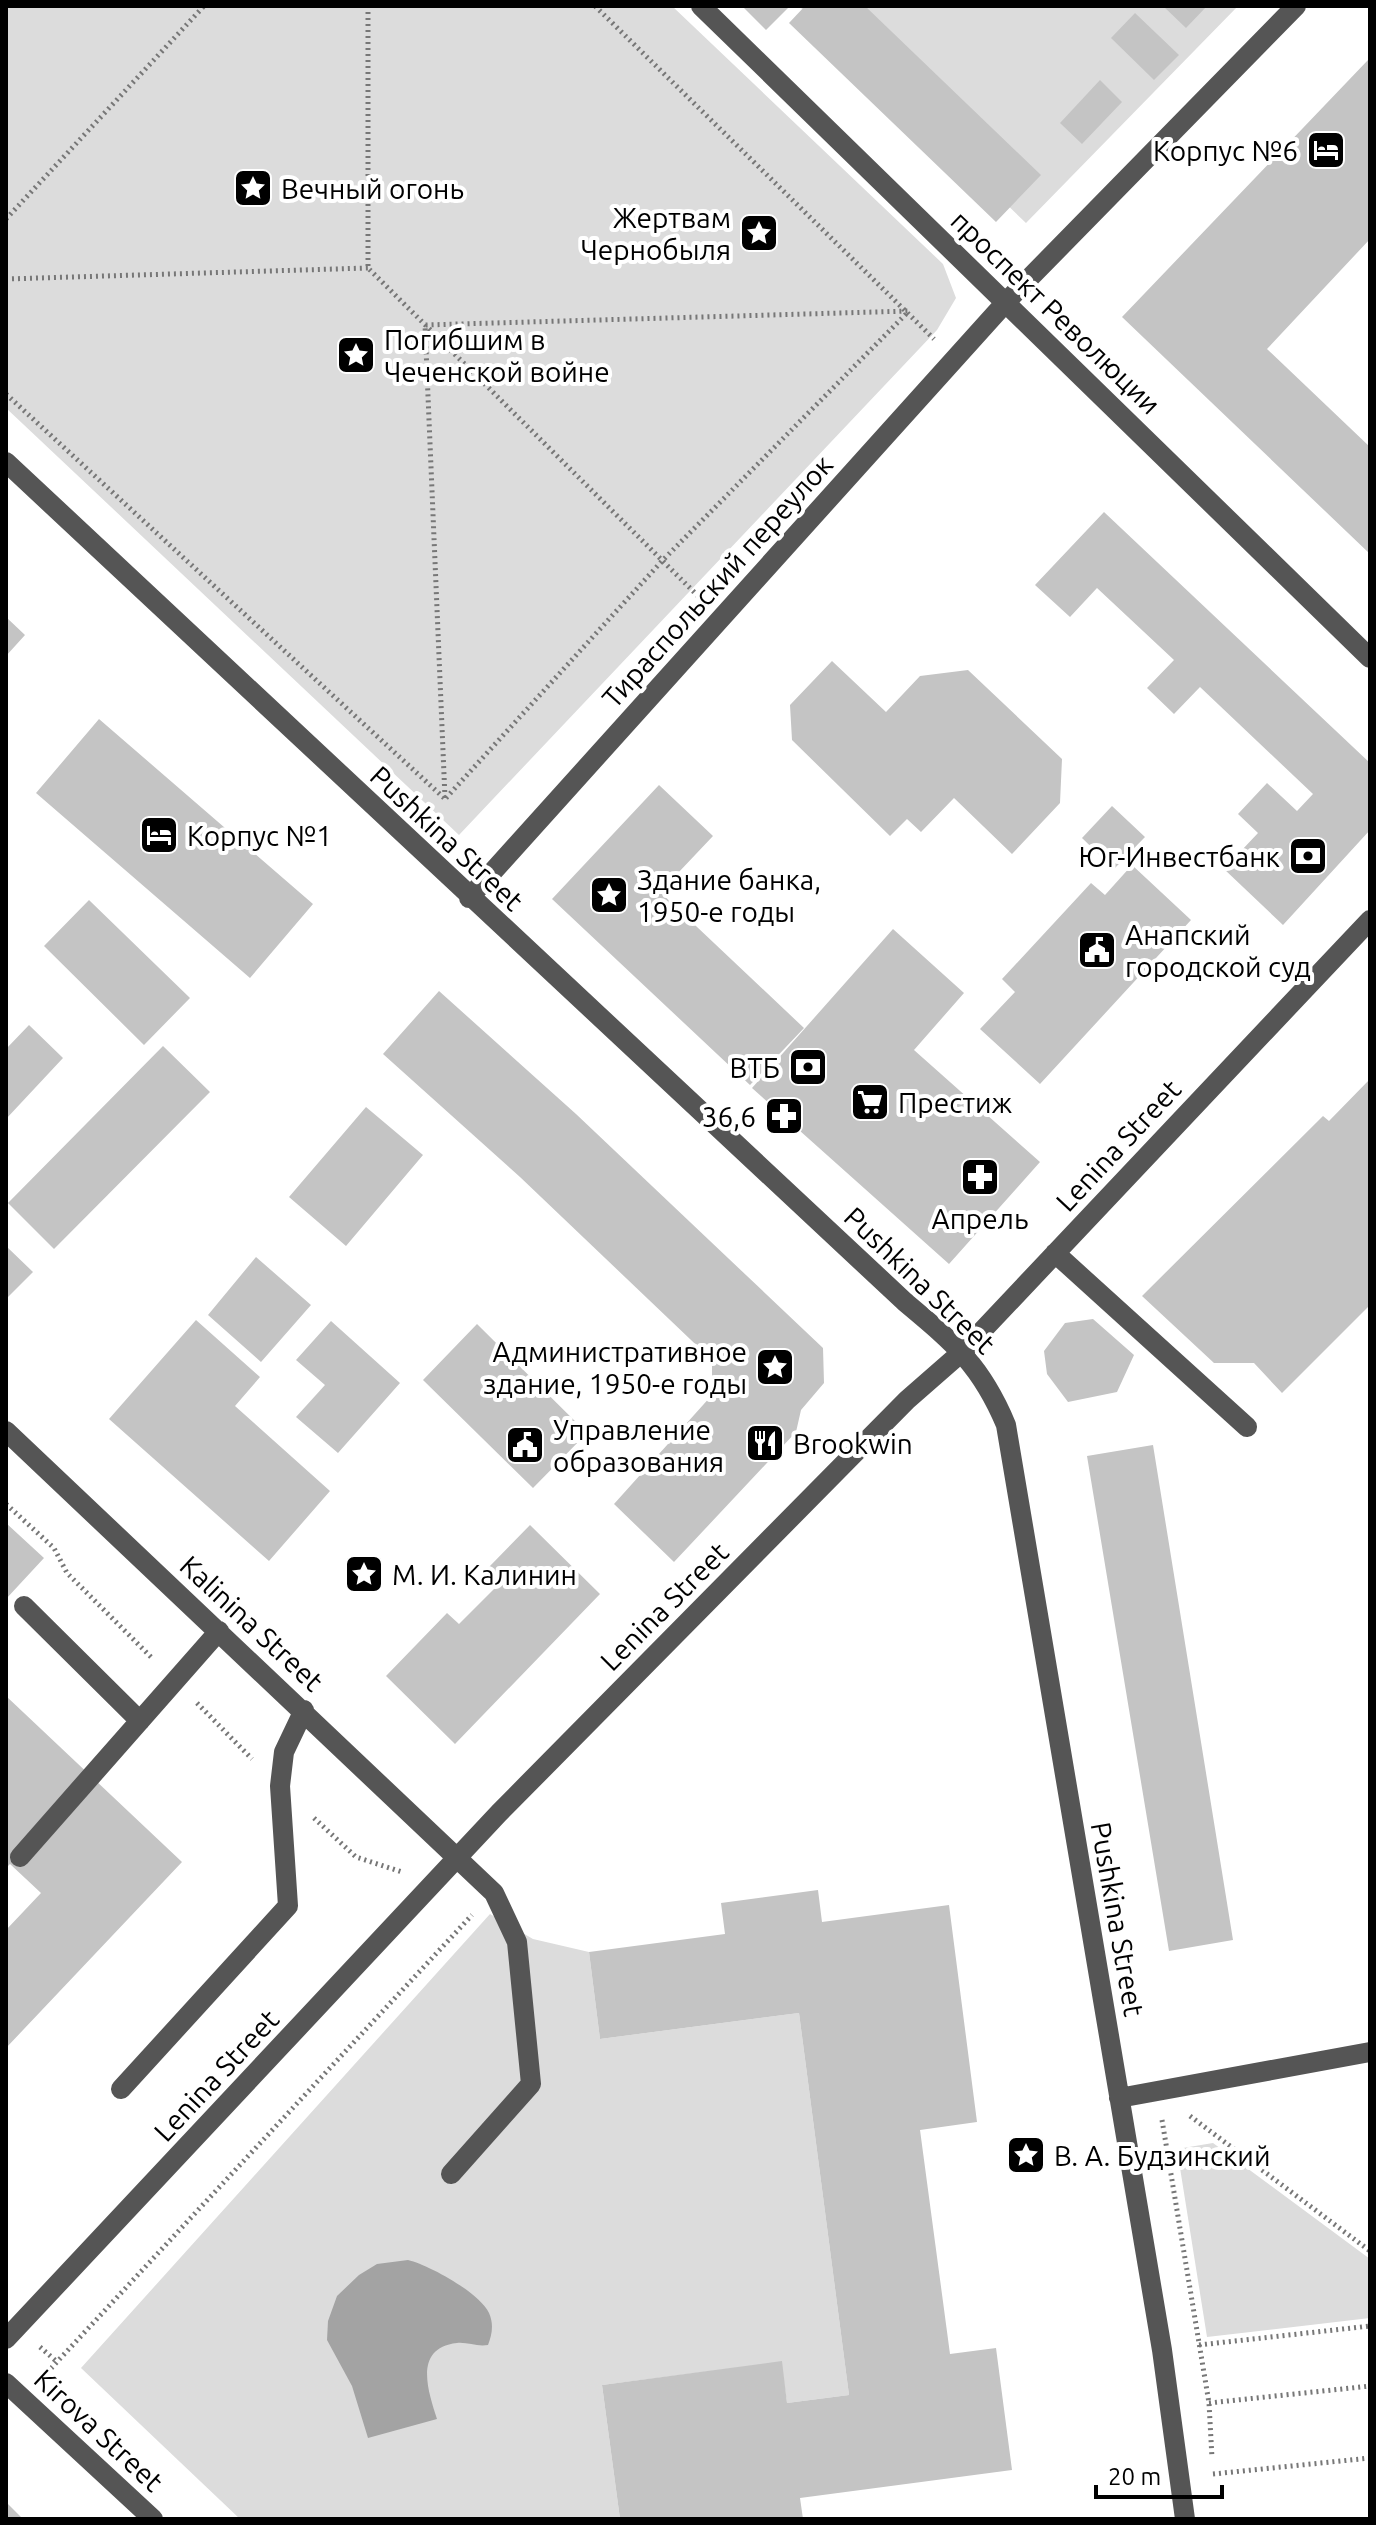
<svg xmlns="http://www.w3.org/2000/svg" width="1376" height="2525" viewBox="0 0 1376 2525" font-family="Ubuntu,sans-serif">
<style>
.green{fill:#dcdcdc}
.water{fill:#a3a3a3}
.building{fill:#c4c4c4}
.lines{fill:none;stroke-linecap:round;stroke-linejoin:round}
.path{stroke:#777;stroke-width:5;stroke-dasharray:2 4;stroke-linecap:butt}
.minor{stroke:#555;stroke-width:20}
.labels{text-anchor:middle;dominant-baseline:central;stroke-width:8;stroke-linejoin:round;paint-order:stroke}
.poi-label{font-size:28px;fill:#000;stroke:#fff;text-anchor:start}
.street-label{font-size:28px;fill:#000;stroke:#fff}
</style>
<rect width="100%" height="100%" fill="#fff"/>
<path class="green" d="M6,6H672L943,264L956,298L937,330L459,835L6,408Z
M799,6H1238L1026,223Z
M490,1914L533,1939L589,1952L600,2039L799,2013L849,2395L787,2403L781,2362L602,2385L620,2519H240L81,2368Z
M1213,2143L1370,2259V2318L1207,2337L1177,2149Z"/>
<path class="water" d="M408,2260C429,2265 480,2293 489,2313C494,2324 492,2335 488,2345C477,2347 468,2342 457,2343C413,2348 428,2391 437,2419L368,2438L352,2386L327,2340L328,2321L337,2296L359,2275L377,2264Z"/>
<path class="building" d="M742,6H790L766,30Z
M805,6H865L1041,175L996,222L789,23Z
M1163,6H1207L1186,28Z
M1135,13L1179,55L1154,80L1111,38Z
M1368,60L1370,239L1267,349L1370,447V554L1122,317Z
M1100,80L1122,102L1082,144L1060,123Z
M1104,512L1370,763V830L1283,925L1224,869L1258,833L1238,814L1267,783L1297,811L1313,794L1200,687L1174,714L1147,688L1174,660L1097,588L1070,617L1035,585Z
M6,617L25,635L6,656Z
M832,661L886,712L920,676L968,670L1062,759L1060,803L1012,854L954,798L921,832L907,819L890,836L792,740L790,705Z
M99,719L313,904L250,978L36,793Z
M659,785L713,836L660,892L804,1028L750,1085L552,899Z
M1112,806L1145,837L1114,869L1082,838Z
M1132,865L1191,920L1040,1084L980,1029L1015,992L1002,979L1091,883L1105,895Z
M89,900L190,998L144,1045L44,946Z
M893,929L964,993L914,1050L1040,1162L949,1264L752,1088Z
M439,991L576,1114L823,1348L824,1383L801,1410L796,1432L674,1562L614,1504L712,1395V1360L520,1177L383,1054Z
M29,1025L63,1058L6,1119V1049Z
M163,1046L210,1092L54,1249L8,1203Z
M1370,1079V1305L1282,1393L1254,1363H1214L1142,1296L1323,1116L1329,1121Z
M366,1107L423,1155L346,1246L289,1197Z
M6,1246L33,1272L6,1299Z
M256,1257L311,1305L261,1362L208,1315Z
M1093,1319L1134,1355L1117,1392L1068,1402L1047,1374L1044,1351L1065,1323Z
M196,1320L260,1377L235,1406L330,1491L269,1561L109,1419Z
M331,1321L400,1383L338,1453L296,1417L325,1385L296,1360Z
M477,1324L587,1433L533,1488L423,1380Z
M1153,1445L1233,1940L1169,1951L1087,1456Z
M6,1523L44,1558L6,1599Z
M530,1525L600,1594L455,1744L386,1676L447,1613L459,1624L503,1580L489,1567Z
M6,1696L182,1862L6,2048V1930L41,1893L10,1864L6,1868Z
M818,1890L822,1922L949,1905L977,2122L920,2130L950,2354L996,2348L1012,2470L800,2498L803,2519H620L602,2385L782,2361L787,2403L849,2395L799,2013L600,2039L589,1952L725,1934L721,1903Z
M8,2504L23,2519H6Z"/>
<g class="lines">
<path class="path" d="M368,6V268L700,598
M595,6L934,339
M6,219L204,6
M6,279L368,268
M6,394L444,798
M445,798L425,325L909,311
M446,798L662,561L908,312
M6,1504L54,1548L67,1573L153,1659
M197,1703L252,1759
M314,1818L356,1857L402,1872
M1190,2116L1370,2251
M1162,2120L1209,2403L1212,2458
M1199,2345L1370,2326
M40,2347L56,2361
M43,2377L472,1915
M1209,2403L1370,2386
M1213,2474L1370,2458"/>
<path class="minor" d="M701,6L1370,658
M6,462L905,1302C954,1343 981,1365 1006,1425L1162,2350L1185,2519
M469,898L1006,302L1296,6
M1055,1253L1247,1427
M6,1431L494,1893L517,1942L531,2084L451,2174
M24,1606L140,1721
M20,1857L219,1631
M121,2089L288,1906L280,1786L284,1752L304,1710
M1119,2098L1370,2052
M6,2339L499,1813L907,1400L963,1351L1370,920
M6,2383L153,2519"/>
</g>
<defs>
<g id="hotel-square" transform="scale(2)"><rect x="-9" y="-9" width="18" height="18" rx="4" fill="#000" stroke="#fff"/><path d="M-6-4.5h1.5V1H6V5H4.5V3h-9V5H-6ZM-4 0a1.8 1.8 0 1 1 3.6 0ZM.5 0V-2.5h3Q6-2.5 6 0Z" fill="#fff"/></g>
<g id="sight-square" transform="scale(2)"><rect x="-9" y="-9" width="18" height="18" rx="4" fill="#000" stroke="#fff"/><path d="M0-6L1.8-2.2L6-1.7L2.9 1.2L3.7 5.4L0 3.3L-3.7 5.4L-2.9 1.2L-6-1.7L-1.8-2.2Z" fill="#fff"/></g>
<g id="bank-square" transform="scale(2)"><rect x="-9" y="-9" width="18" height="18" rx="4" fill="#000" stroke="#fff"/><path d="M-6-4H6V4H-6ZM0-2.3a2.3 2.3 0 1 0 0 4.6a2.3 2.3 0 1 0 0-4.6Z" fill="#fff"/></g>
<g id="civic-square" transform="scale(2)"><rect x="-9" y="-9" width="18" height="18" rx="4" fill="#000" stroke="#fff"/><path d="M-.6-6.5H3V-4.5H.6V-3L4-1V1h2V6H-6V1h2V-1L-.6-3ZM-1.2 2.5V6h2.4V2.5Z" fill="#fff"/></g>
<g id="supermarket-square" transform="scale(2)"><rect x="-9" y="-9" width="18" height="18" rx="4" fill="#000" stroke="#fff"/><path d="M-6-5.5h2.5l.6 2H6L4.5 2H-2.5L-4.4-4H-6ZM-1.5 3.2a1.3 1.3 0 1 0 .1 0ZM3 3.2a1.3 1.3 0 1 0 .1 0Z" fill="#fff"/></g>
<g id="pharmacy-square" transform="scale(2)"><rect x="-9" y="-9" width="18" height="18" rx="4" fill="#000" stroke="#fff"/><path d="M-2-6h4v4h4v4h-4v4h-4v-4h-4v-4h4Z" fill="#fff"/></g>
<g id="restaurant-square" transform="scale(2)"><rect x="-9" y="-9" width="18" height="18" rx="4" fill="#000" stroke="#fff"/><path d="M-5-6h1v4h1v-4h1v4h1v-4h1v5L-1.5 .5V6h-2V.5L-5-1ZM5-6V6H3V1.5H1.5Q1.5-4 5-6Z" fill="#fff"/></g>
</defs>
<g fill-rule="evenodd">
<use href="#hotel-square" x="1326" y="150"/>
<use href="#sight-square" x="253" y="188"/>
<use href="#sight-square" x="759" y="233"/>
<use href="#sight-square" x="356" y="355"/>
<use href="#hotel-square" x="159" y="835"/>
<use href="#bank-square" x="1308" y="856"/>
<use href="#sight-square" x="609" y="895"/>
<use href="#civic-square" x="1097" y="950"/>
<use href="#bank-square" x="808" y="1067"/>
<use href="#supermarket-square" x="870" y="1102"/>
<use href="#pharmacy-square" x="784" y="1116"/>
<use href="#pharmacy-square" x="980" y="1177"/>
<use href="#sight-square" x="775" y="1367"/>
<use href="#restaurant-square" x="765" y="1443"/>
<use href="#civic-square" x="525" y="1445"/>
<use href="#sight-square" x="364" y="1574"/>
<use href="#sight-square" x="1026" y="2155"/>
</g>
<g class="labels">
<g class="poi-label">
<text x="1298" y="150" text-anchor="end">Корпус №6</text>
<text x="281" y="188">Вечный огонь</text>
<text x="731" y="217" text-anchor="end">Жертвам<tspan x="731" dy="32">Чернобыля</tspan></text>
<text x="384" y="339">Погибшим в<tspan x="384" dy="32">Чеченской войне</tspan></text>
<text x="187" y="835">Корпус №1</text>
<text x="1280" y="856" text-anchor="end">Юг-Инвестбанк</text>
<text x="637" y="879">Здание банка,<tspan x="637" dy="32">1950-е годы</tspan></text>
<text x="1125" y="934">Анапский<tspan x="1125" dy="32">городской суд</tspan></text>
<text x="780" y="1067" text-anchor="end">ВТБ</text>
<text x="898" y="1102">Престиж</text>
<text x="756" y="1116" text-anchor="end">36,6</text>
<text x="980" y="1218" text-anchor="middle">Апрель</text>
<text x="747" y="1351" text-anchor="end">Административное<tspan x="747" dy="32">здание, 1950-е годы</tspan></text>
<text x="553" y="1429">Управление<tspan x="553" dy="32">образования</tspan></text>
<text x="793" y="1443">Brookwin</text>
<text x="392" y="1574">М. И. Калинин</text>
<text x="1054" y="2155">В. А. Будзинский</text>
</g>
<g class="street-label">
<text transform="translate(1056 312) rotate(44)">проспект Революции</text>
<text transform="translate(717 581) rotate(-48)">Тираспольский переулок</text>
<text transform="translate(447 838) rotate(43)">Pushkina Street</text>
<text transform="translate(1118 1145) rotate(-47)">Lenina Street</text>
<text transform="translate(920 1280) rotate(44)">Pushkina Street</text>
<text transform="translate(664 1606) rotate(-45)">Lenina Street</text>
<text transform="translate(252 1623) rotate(43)">Kalinina Street</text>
<text transform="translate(1118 1919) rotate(80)">Pushkina Street</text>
<text transform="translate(216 2075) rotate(-47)">Lenina Street</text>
<text transform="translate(99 2430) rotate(43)">Kirova Street</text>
</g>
</g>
<rect width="1376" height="2525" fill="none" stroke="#000000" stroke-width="16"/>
<path d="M1096 2485v12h126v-12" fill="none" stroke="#000000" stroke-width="4"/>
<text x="1108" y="2485" font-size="24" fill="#000000" stroke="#ffffff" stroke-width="6" paint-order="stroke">20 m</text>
</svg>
